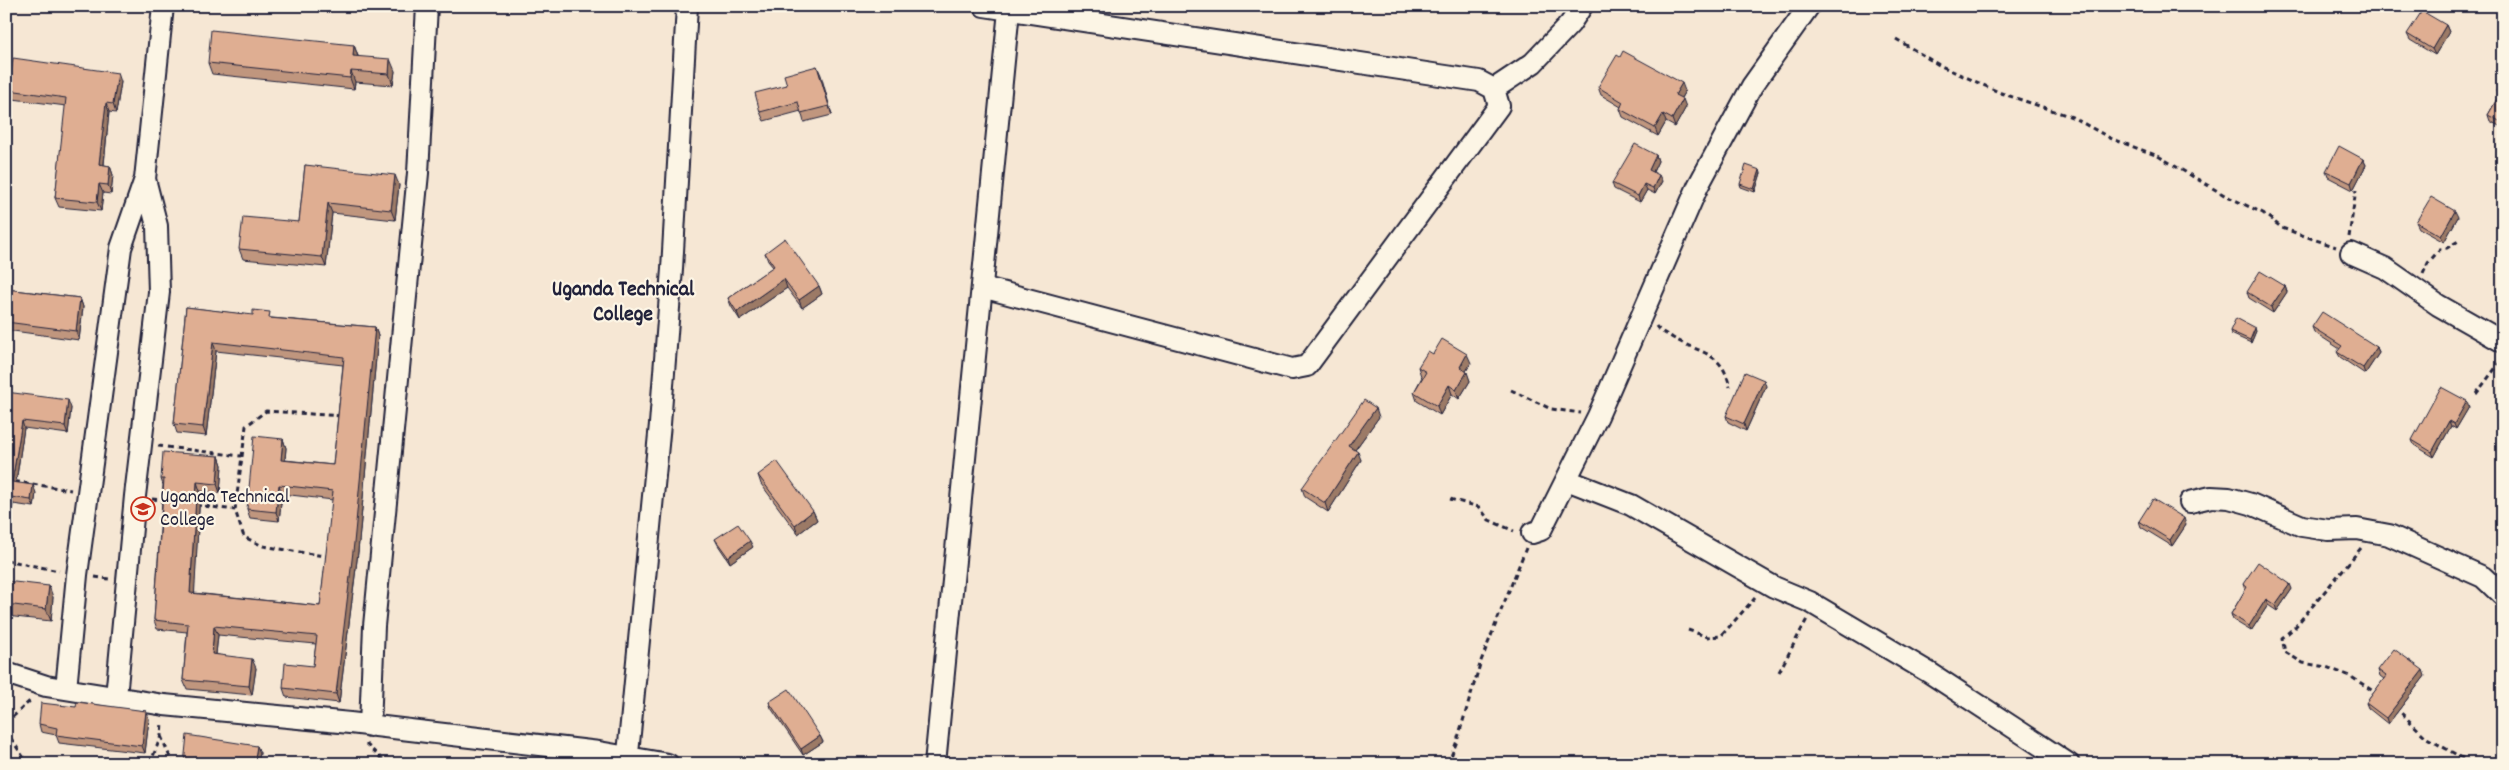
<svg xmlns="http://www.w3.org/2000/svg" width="2509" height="770" viewBox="0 0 2509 770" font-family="Dekko,sans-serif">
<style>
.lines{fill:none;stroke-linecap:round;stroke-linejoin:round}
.minor-casing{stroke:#22223b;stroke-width:24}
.path{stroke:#22223b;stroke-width:3;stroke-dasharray:5 4;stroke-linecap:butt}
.minor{stroke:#fcf5e5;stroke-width:20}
.wall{fill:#c0967e;stroke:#22223b}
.shaded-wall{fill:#9c7a66;stroke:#22223b}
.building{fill:#dfae92;stroke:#22223b}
.labels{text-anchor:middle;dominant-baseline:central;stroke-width:4.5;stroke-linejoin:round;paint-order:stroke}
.poi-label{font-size:20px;fill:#22223b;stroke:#fcf5e5;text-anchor:start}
.quarter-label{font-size:22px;font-weight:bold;fill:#22223b;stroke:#fcf5e5}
</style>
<rect width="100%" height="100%" fill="#f6e7d4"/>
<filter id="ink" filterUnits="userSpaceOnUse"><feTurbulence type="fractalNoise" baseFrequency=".02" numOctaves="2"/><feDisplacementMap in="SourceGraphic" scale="10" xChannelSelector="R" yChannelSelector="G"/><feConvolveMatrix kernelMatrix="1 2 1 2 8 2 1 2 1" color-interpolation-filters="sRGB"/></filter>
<g filter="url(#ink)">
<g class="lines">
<g class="minor-casing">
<path id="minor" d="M1494,89L1533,63L1570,24L1582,6
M2351,253L2385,268L2438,305L2503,342
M982,287L1292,369L1307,366L1499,106L1494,89L1479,81L984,6
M1567,480L1631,505L1774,587L1810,602L1930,673L2069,764
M2190,502L2211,497L2229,498L2251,504L2302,526L2328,530L2357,529L2389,535L2483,577L2503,596
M1532,533L1541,530L1598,416L1698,186L1752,86L1809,6
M6,673L46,686L164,705L350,723L599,752L668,764
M66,689L77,575L121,248L145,179
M116,697L135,496L159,292L157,226L145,179L163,6
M370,726L374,626L418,173L427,6
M627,764L660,424L672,269L687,6
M935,764L1009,10"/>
</g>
<path class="path" d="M1896,39L1939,65L2001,93L2072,117L2110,138L2158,156L2226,196L2263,213L2282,228L2336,247
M2349,237L2356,190
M2423,274L2428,263L2440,249L2447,248L2460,240
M1656,326C1660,332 1667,334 1673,338C1701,354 1722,351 1730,387
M1511,390L1551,409L1581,413
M2476,394L2501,361
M158,446L241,456
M6,480L71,490
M152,499L165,500
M1450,499L1479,507L1489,520L1514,531
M196,505L235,510
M2361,548L2295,627L2282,638L2285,652L2303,663L2326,667L2350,676L2376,693
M330,557L263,546L244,537L235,510L246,426L266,411L342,416
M6,560L59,571
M95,577L109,579
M1688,630L1708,637L1721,636L1755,598
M1779,672L1807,619
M2395,707L2427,738L2473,764
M6,723L31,700
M6,731L28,764
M161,736L173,764
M366,744L387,764
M150,764L161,736L162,722
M1448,764L1457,741L1481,661L1526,548"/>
<use href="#minor" class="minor"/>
</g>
<path class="wall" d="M2446,25L2449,32L2435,55L2410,40L2407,34Z
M354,45L358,56L395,71L393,85L355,82L354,89L212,74L208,63Z
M817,66L832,115L804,122L801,111L764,121L760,112L787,85Z
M2503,80V128L2490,121L2488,115L2498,97L2496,91Z
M121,82L116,113L109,112L104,165L110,166L113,175L111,194L103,193L101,211L59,207L55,198L66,106L13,99L9,90Z
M1598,87L1685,91L1681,98L1686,107L1675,127L1666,122L1658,136L1623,117L1620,109L1621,107L1601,95Z
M1656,155L1658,161L1653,172L1662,181L1655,194L1647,190L1640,202L1614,189L1612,183Z
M2363,159L2366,165L2353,190L2328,177L2326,171Z
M305,165L399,185L395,220L332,213L326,267L243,259L239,249L299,222Z
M1761,173L1755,192L1741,187L1740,184Z
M2458,217L2444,242L2419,228L2416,222Z
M765,253L819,286L822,294L802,308L787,288L740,320L731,306L728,298L773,267L768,261Z
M2285,286L2287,292L2273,313L2249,298L2247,292Z
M6,289L80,298L83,307L79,340L6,330Z
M186,307L272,318L375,327L378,336L358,552L339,703L286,697L283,688L313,666L316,644L218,635L216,654L256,668L252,695L187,689L183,680L187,632L157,629L154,620L163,485L161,479L219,456L222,465L220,493L200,491L194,593L320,606L333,500L282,494L279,521L250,518L247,509L283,439L286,448L285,460L333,465L343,365L216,351L206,436L177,433L174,424Z
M2312,327L2377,347L2379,353L2365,374L2340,357L2337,352L2340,349L2314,332Z
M2230,331H2256L2251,343L2231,334Z
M1433,354L1471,363L1466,371L1470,381L1459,399L1452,394L1440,415L1417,401L1414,392L1422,377L1421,376L1418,367Z
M1766,386L1746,431L1728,422L1726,416Z
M6,392L71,408L68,434L24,428L16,482L36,493L34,507L13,504L11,520L6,519Z
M2469,407L2456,429L2451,426L2434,457L2414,445L2412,440Z
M1379,417L1355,450L1361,460L1328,512L1305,497L1302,488Z
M758,475L813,511L817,520L798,534L761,484Z
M2139,521L2186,525L2172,546L2141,527Z
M715,539L753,547L730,563L718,545Z
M6,581L53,597L51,621L6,616Z
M2243,584L2292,589L2277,611L2268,605L2251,631L2233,620L2231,614L2245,590Z
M2378,670L2425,676L2388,724L2368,708L2366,703L2384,679L2380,676Z
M769,702L820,736L823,742L803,755L771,708Z
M76,707L146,711L149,719L145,753L59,743L56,735L41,732L39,724Z
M257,746L260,753L258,764H184Z"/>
<path class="shaded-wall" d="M2446,25L2449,32L2435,55L2432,49Z
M354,45L358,57L353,56Z
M390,59L395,71L393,85L389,74Z
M817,66L821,75L832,115L829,106Z
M351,71L355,82L354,89L350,78Z
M118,73L121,82L116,113L113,104Z
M1682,83L1685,91L1678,103L1675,95Z
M1683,99L1686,107L1675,127L1672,119Z
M106,103L109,112L103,173L99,164Z
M1663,114L1666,122L1658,136L1655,128Z
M1656,155L1658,161L1651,176L1649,170Z
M2363,159L2366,165L2353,190L2351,183Z
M110,166L113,175L111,194L108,185Z
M1760,170L1761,173L1755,192L1754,189Z
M395,175L399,185L395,220L391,210Z
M1659,175L1662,181L1655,194L1653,188Z
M99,184L103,193L101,211L97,202Z
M1644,184L1647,190L1640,202L1638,196Z
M328,203L332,213L326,267L322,257Z
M2455,211L2458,217L2444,242L2441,236Z
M784,279L787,288L740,320L737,312Z
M819,286L822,294L802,308L799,300Z
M2285,286L2287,292L2273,313L2271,307Z
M80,298L83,307L79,340L76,331Z
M375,327L378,336L358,552L339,703L336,694Z
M2255,328L2256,331L2251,343L2250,340Z
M213,342L216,351L206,436L203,427Z
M2377,347L2379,353L2365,374L2363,368Z
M1467,354L1471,363L1463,376L1460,367Z
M1467,372L1470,381L1459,399L1456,390Z
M1764,380L1766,386L1746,431L1744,424Z
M1449,385L1452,394L1440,415L1437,406Z
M68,400L71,408L68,434L65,426Z
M2467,401L2469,407L2456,429L2454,424Z
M1376,408L1379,417L1352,454L1349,446Z
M22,421L24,428L15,489L12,482Z
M2449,421L2451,426L2434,457L2432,452Z
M283,439L286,448L284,469L281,460Z
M1358,452L1361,460L1328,512L1325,503Z
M219,456L222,465L220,493L217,484Z
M197,482L200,491L194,602L190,593Z
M33,485L36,493L34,507L31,500Z
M279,485L282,494L279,521L276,512Z
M11,497L13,504L11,520L9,512Z
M813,511L817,520L798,534L795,525Z
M2184,518L2186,525L2172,546L2170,540Z
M750,541L753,547L730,563L728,557Z
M2290,584L2292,589L2277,611L2275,605Z
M49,586L53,597L51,621L46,609Z
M2266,599L2268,605L2251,631L2249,626Z
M214,626L218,635L215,663L212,654Z
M252,659L256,668L252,695L249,686Z
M2423,670L2425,676L2388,724L2386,718Z
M146,711L149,719L145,753L142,746Z
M820,736L823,742L803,755L801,749Z
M257,746L260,753L258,764H254Z"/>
<path class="building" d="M2422,11L2446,25L2432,49L2407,34Z
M211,30L354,45L353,56L390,59L389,74L351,71L350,78L208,63Z
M1623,51L1682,83L1675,95L1683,99L1672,119L1663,114L1655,128L1620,109L1623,102L1598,87L1617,55L1620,57Z
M13,58L118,73L113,104L106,103L99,164L110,166L108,185L99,184L97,202L55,198L66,98L9,90Z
M817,66L829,106L801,113L798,102L760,112L755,93L787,85L784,75Z
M2503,80V123L2488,115L2500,94L2496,91Z
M1635,144L1656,155L1649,170L1659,175L1653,188L1644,184L1638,196L1612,183Z
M2339,146L2363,159L2351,183L2326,171Z
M305,165L395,175L391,210L328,203L322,257L239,249L243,217L299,222Z
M1746,165L1760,170L1754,189L1740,184Z
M2431,197L2455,211L2441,236L2416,222Z
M785,238L819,286L799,300L784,279L737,312L728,298L774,266L765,253Z
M2260,271L2285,286L2271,307L2247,292Z
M6,289L80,298L76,331L6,322Z
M186,307L253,315V310L270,312L269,318L375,327L354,543L336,694L283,688L285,663L313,666L317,636L214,626L212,654L252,659L249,686L183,680L188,624L154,620L164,479H161L163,452L219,456L217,484L197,482L190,593L320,606L333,491L279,485L276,512L247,509L254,436L283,439L281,460L333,465L344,357L213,342L203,427L174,424Z
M2322,312L2377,347L2363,368L2337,352L2342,346L2312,327Z
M2236,318L2255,328L2250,340L2230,331Z
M1442,339L1467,354L1460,367L1467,372L1456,390L1449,385L1437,406L1414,392L1426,372L1418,367L1428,351L1433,354Z
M1745,372L1764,380L1744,424L1726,416Z
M2441,387L2467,401L2454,424L2449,421L2432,452L2412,440Z
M6,392L68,400L65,426L22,421L12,482L33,485L31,500L11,497L9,512H6Z
M1364,400L1376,408L1349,446L1358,452L1325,503L1302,488Z
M777,461L813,511L795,525L758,475Z
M2153,499L2184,518L2170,540L2139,521Z
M738,524L750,541L728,557L715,539Z
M2258,562L2290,584L2275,605L2266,599L2249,626L2231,614L2247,587L2243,584Z
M6,581L49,586L46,609L6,604Z
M2394,649L2423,670L2386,718L2366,703L2386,676L2378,670Z
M789,689L820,736L801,749L769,702Z
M77,702L146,711L142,746L56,735L57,728L39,724L41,703L76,707Z
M187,735L257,746L254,764H223L209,762V764H184Z"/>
</g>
<defs>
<g id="university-ring" transform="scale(1.25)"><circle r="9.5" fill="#fcf5e5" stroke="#c8321e" stroke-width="1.5"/><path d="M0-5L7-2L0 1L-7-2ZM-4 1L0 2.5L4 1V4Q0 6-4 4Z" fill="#c8321e"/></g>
</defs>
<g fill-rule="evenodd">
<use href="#university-ring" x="143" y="509"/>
</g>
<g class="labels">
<g class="poi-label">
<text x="160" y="498">Uganda Technical<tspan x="160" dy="23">College</tspan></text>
</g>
<g class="quarter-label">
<text x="623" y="290">Uganda Technical<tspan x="623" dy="25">College</tspan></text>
</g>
</g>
<rect width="2509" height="770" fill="none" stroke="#fcf5e5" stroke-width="25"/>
<rect x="12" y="12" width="2484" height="745" fill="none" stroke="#22223b" stroke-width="2" filter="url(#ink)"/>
</svg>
